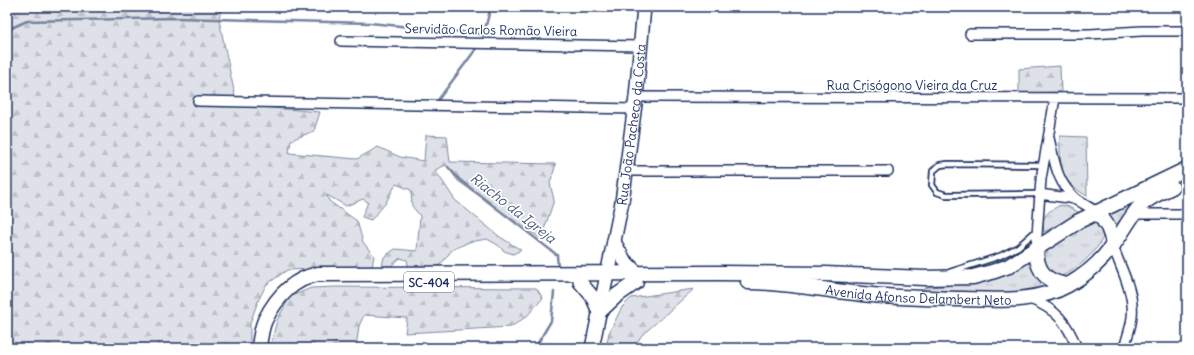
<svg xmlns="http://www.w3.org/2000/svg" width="1194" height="355" viewBox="0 0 1194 355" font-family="Delius,sans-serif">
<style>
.grass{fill:url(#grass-tufts);stroke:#7c88a2}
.forest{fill:url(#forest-firs);stroke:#7c88a2}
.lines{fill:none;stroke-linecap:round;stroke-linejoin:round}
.stream{stroke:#77839f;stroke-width:2.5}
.lane-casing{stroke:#1b2f5e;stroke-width:8}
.street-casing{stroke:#1b2f5e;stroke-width:12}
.secondary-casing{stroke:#1b2f5e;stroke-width:16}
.primary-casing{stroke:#1b2f5e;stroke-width:17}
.lane{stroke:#fff;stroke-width:4.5}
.street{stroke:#fff;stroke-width:9}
.secondary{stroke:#fff;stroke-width:13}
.primary{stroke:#fff;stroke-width:14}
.labels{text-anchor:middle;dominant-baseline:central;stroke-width:3.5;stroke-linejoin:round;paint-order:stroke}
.shield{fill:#fff;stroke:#5f6d8e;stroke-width:1}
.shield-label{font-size:12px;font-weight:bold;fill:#1b2f5e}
.street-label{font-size:13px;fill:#1b2f5e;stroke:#fff}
.water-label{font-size:14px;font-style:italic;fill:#49597e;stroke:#fff}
</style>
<defs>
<pattern id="grass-tufts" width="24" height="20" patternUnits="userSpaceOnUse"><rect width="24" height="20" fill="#dee1e7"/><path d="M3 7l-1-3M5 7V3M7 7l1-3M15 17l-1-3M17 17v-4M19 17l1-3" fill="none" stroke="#bec1c9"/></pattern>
<pattern id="forest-firs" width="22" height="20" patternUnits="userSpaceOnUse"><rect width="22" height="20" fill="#dee1e7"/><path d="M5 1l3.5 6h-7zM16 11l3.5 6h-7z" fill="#bec1c9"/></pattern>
</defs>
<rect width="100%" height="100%" fill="#fff"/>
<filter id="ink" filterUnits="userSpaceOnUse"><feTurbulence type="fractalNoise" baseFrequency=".025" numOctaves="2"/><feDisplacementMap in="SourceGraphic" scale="8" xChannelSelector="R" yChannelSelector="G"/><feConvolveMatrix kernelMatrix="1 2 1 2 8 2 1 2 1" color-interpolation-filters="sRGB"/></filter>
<g filter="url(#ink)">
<path class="grass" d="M1060,136L1086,137L1087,196C1066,184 1061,175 1060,152C1060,146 1059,141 1060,136Z
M1146,194L1129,209L1117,224H1114L1105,212Z
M1060,205L1067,206L1080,213L1044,232C1041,214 1047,213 1060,205Z
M1096,220C1100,225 1104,230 1103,236C1101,248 1072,275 1060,276C1057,277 1052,274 1049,272C1047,268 1043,262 1045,257C1050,240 1081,228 1096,220Z
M1029,261L1032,263C1035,273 1038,279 1046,286C1032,300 946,291 924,291V288L928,287C966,285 996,281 1029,261Z"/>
<path class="forest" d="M7,7H221L219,20L237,105L320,112L314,131L291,140L289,153L357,159L378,147L400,157L424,161L426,135L447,136L450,162L556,164L550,183L554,200L541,239L458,181L446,165L435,170L455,200L500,237L521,250L513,254L504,251L498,245L487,239L469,242L452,250L440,265L430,268L409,270L407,260L400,258L391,266H382L384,257L395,249L417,251L420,216L412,206L411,190L396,184L385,204L371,220L362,217L368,202L363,199L346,206L327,195L329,201L357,221L363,242L374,256L372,267L287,270L266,285L258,301L250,323V348H7Z
M1060,66L1061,92L1019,93V69Z
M335,287L536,288L543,298L527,316L511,327L405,333L407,318L364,315L359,326L356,348H270L277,320L290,297L311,288Z
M694,289L641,336L634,348H606L609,333L622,307L631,298Z"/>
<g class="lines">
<path class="stream" d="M7,30L27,21L176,18L370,23L481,34L483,36L491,7
M438,100L476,49
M448,167L460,180L557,255L558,268
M535,348L551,321L554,292"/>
<g class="lane-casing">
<path id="lane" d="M1039,194L946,195L937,192L932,185L933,171L940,165L948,164L1043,165
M950,272L1000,256L1018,247L1037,230"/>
</g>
<g class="street-casing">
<path id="street" d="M970,34H1090L1142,31H1187
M341,41L641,46
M636,97L1187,98
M198,101L635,109
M1049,138C1055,162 1056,181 1075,198C1081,203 1090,207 1096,212
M627,171H888
M1039,194L1076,199
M1134,214H1187
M1113,246C1119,264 1131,286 1132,305C1134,320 1128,334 1124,348
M1036,249L1041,179L1055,98
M1030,299C1056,309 1067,322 1077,348"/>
</g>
<g class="secondary-casing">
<g id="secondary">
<path d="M614,242L624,260L636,272"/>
<path d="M580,282L592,296L599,312"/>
<path id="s1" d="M592,348L622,202L636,97L644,7"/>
</g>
</g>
<g class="primary-casing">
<g id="primary">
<path d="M1096,212C1107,222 1112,232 1113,246"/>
<path d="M1036,249C1036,261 1040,274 1051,280C1056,283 1062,284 1067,285"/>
<path id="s2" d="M748,282C786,282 824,290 862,294C895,298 929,298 962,299C998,300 1036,303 1068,285C1086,275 1101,262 1113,245C1123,232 1130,217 1141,205C1150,197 1161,192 1172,187"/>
<path d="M599,312L616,296L636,282"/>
<path d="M259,348C260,339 261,329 265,320C276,298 293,279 318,274L721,273L825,274L925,278L973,277L992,272L1009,266L1079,221L1187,169"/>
</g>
</g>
<use href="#lane" class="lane"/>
<use href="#street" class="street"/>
<use href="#secondary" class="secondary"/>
<use href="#primary" class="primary"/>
</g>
</g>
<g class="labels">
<rect class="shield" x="404" y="272" width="50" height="20" rx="3"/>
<g class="shield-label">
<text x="429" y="282">SC-404</text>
</g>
<g class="street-label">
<text transform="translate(491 30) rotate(1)">Servidão Carlos Romão Vieira</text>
<text x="912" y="85">Rua Crisógono Vieira da Cruz</text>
<text stroke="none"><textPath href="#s1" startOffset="227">Rua João Pacheco da Costa</textPath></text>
<text stroke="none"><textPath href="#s2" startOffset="171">Avenida Afonso Delambert Neto</textPath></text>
</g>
<g class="water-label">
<text transform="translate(513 208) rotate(38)">Riacho da Igreja</text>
</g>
</g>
<rect width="1194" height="355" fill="none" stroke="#fff" stroke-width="24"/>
<rect x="12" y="12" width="1170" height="331" fill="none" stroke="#1b2f5e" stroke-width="1.5" filter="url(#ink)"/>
</svg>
